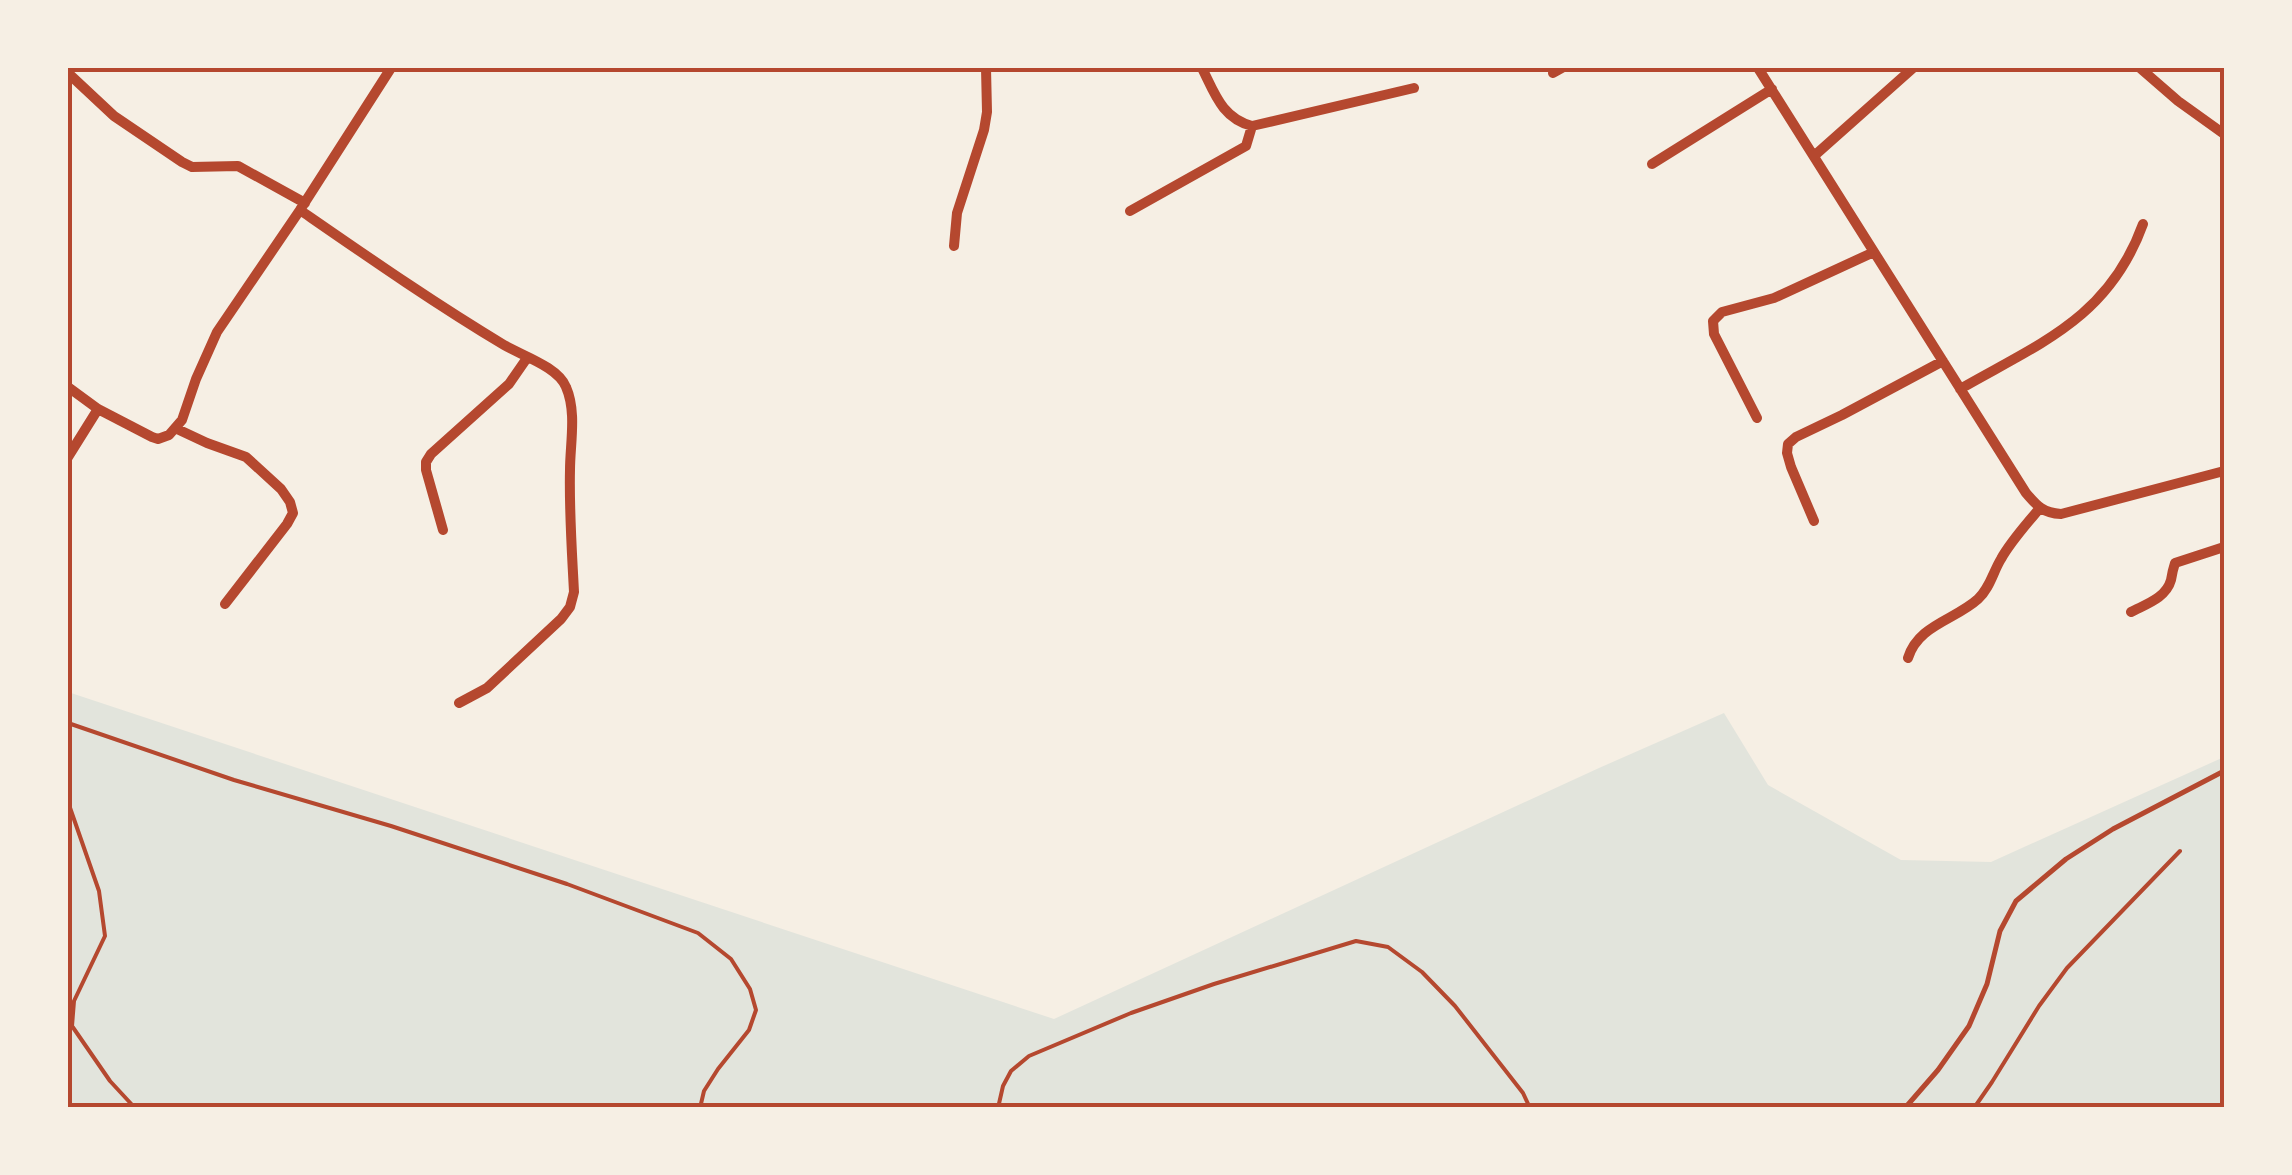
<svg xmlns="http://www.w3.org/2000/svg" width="2292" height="1175" viewBox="0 0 2292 1175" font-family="Karla,sans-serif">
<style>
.green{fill:#e2e4dc}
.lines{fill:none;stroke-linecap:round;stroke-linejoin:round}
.path{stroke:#b5482f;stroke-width:4}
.service{stroke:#b5482f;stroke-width:5}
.minor{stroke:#b5482f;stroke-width:10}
.neatline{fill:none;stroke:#b5482f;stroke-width:4}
</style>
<rect width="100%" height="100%" fill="#f6efe4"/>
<path class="green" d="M68,692L1054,1019L1599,768L1724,713L1768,785L1901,860L1991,862L2224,757V1107L68,1108Z"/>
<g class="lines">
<path class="path" d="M68,723L234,780L391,826L567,884L698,933L731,959L750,989L756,1010L749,1030L718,1069L704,1091L700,1108
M68,802L99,891L105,936L74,1001L72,1026L110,1081L135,1108
M998,1108L1003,1086L1011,1071L1029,1056L1131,1013L1214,984L1356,941L1388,947L1422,972L1455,1006L1523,1093L1530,1108
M1974,1108L1992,1082L2039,1006L2067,968L2180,851"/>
<path class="service" d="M1905,1108L1938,1070L1969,1026L1987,984L2000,931L2016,901L2066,859L2113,829L2224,771"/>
<path class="minor" d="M1202,68C1215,94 1222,118 1252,126L1414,88
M1758,68L2026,493C2037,506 2043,513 2061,514L2224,471
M2140,68L2178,101L2224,134
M68,73L114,116L182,162L192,167L238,166L305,203
M1553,73L1562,68
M1814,156L1913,68
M1652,164L1772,89
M300,210C368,257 434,303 504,345C523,356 558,367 566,387C577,412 570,444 570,470C569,511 572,552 574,592L570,607L561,619L487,688L459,703
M1130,211L1246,146L1252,126
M954,246L957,213L984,130L987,112L986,68
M68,387L98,409L152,437L158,439L169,435L182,420L196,379L217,332L300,210L391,68
M1960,389C2040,343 2109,318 2143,224
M1757,418L1714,334L1713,321L1722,312L1774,298L1874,252
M175,428L207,443L246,457L281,489L290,502L293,513L287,524L225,604
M68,457L98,409
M1814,521L1791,467L1787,453L1788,444L1796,437L1842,415L1943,361
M443,530L426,470V462L431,454L509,384L527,358
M2131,612C2146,604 2166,598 2171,580C2172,574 2173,569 2175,563L2224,547
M1908,658C1918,625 1955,620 1978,599C1990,588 1993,572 2001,559C2011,541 2026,525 2039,509"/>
</g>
<rect width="2292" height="1175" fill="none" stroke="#f6efe4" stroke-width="140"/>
<rect x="70" y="70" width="2152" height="1035" class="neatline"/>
</svg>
